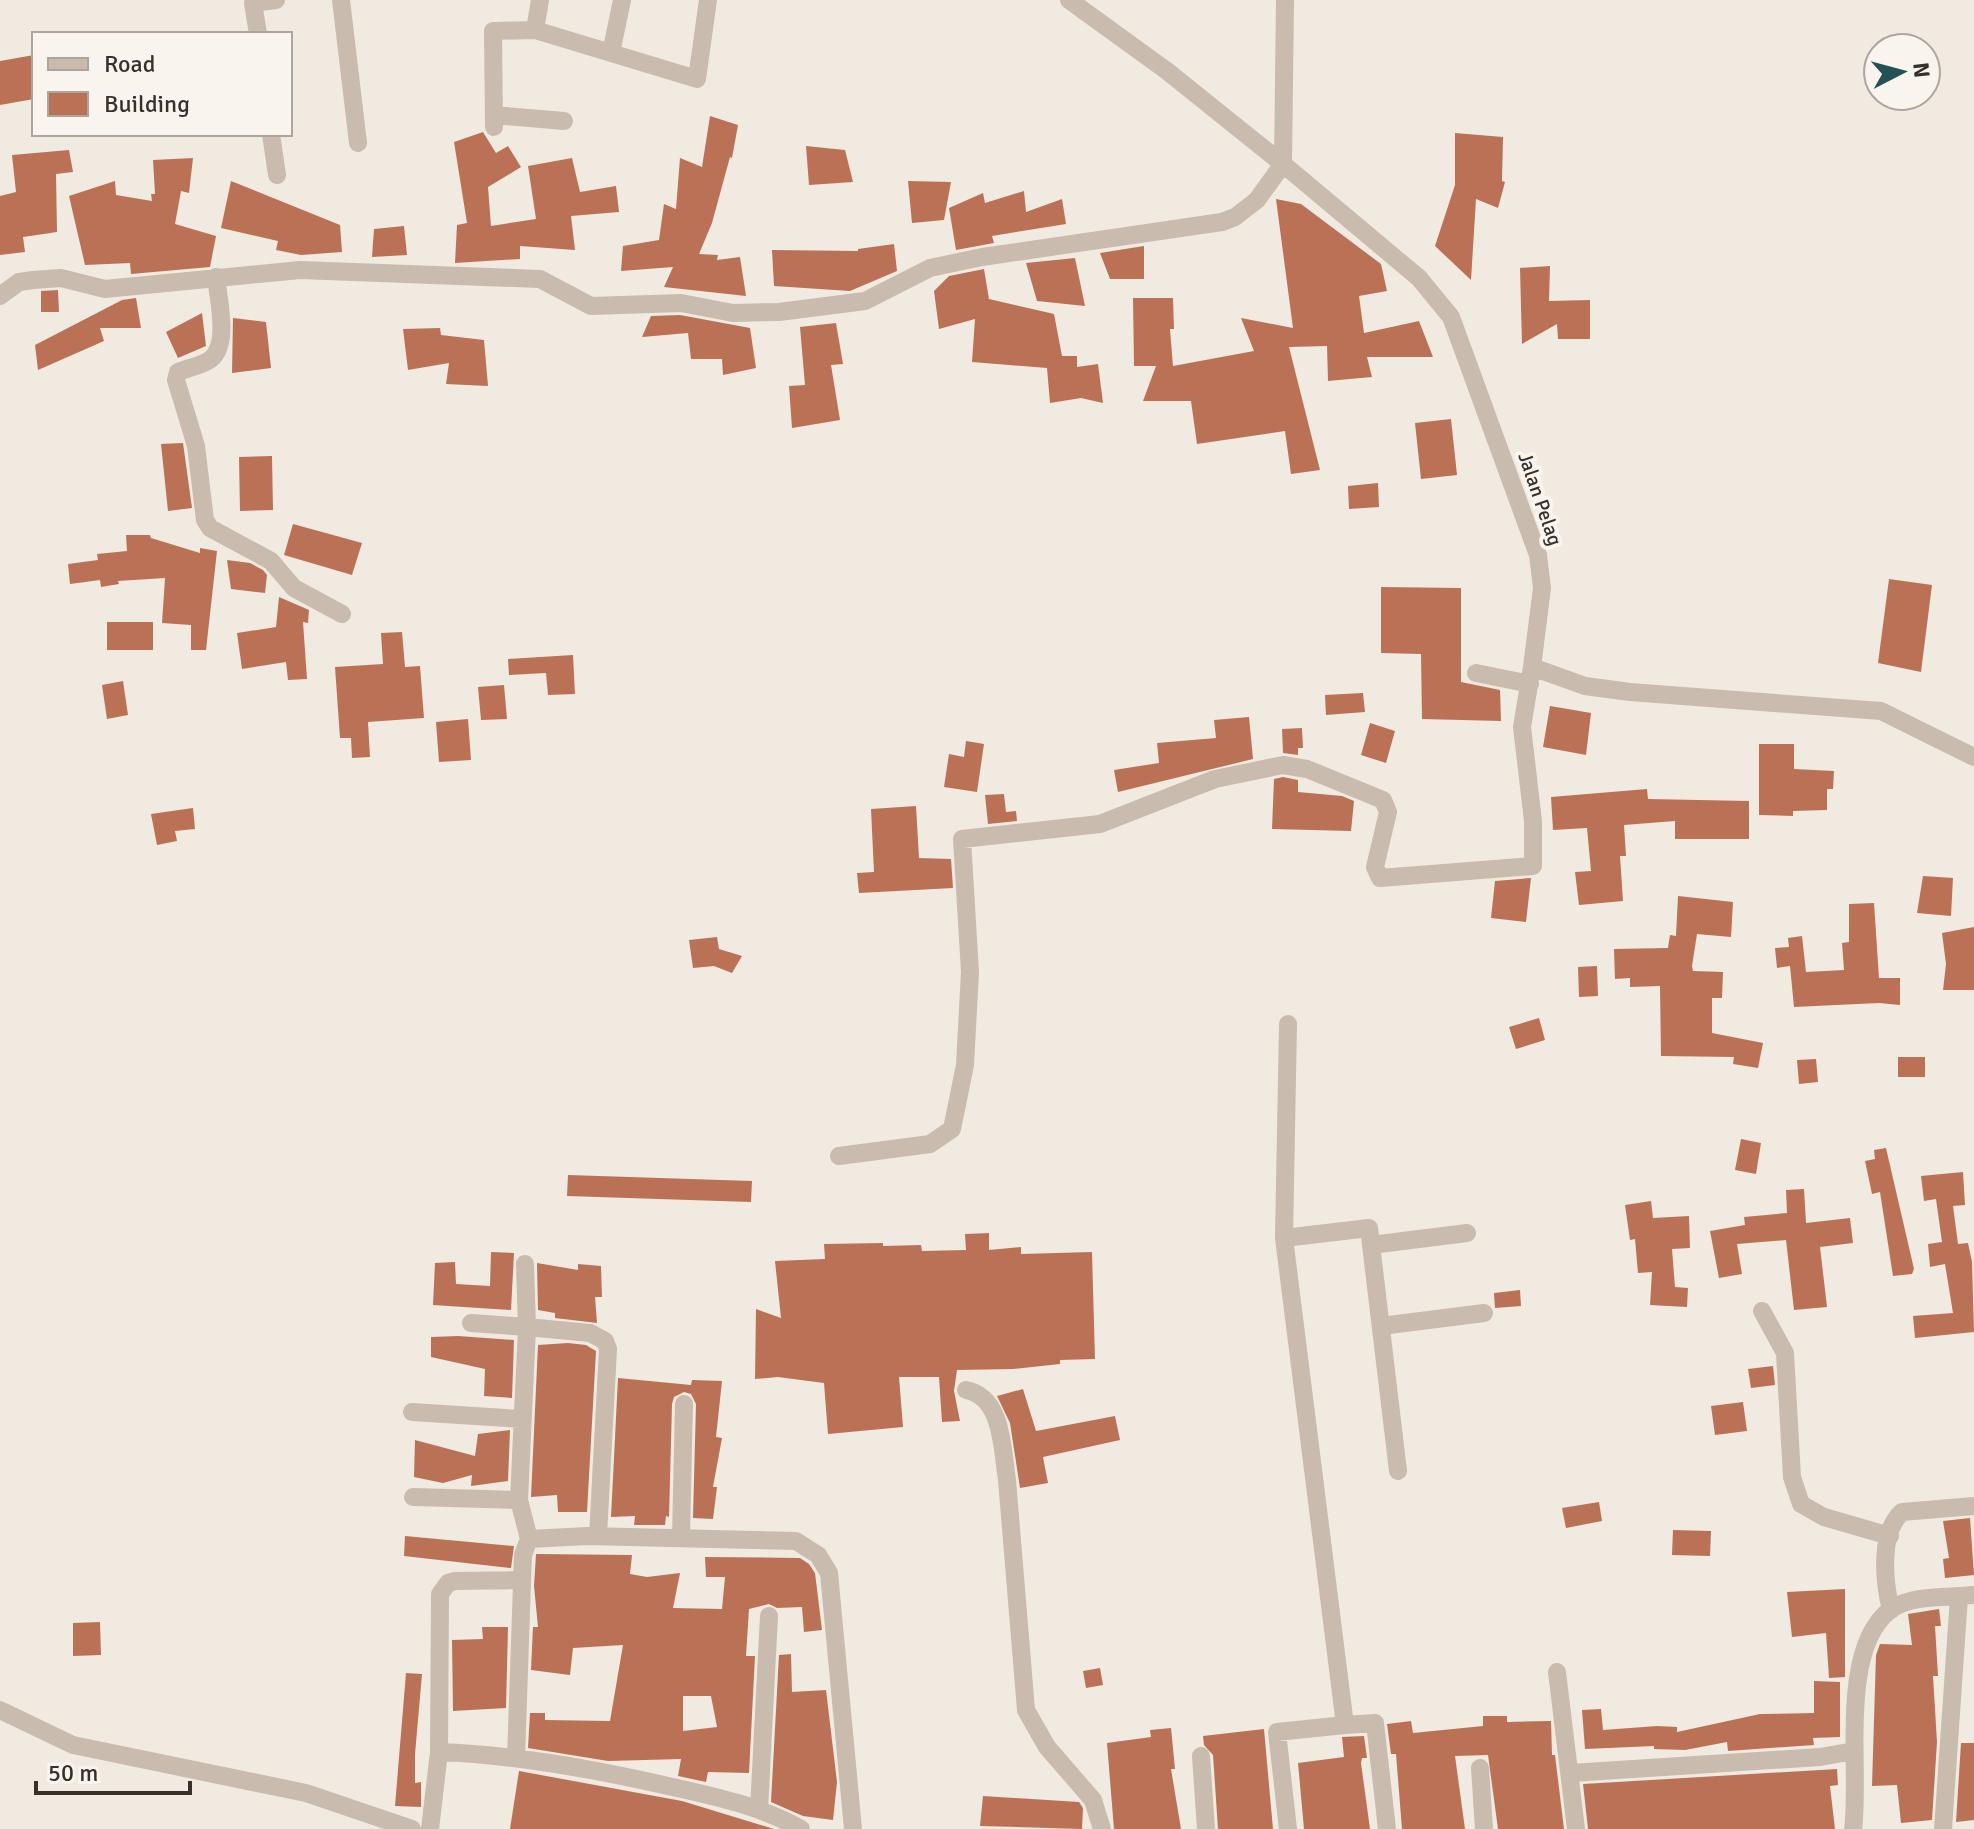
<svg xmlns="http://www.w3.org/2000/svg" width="1974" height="1829" viewBox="0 0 1974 1829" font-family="Signika,sans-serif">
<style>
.building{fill:#bb7155;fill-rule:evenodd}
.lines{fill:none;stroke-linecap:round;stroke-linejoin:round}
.street{stroke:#c9bbae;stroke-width:18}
.labels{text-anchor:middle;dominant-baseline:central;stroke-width:8;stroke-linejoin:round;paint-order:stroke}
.street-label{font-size:20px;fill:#38302b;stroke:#f9f4ed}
</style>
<rect width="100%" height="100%" fill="#f1eae1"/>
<path class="building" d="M34,55V99L0,105V61Z
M710,116L738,125L732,158L730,157L712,223L699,254L718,255L717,260L740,257L746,296L664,287L673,267L621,271L623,246L659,240L664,204L676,209L680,158L702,167Z
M483,132L496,153L508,146L521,167L488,187L491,226L536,219L528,166L572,158L580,192L616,186L619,212L571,216L575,250L520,246V259L455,263L457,225L467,223L454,142Z
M1455,133L1503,137L1502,181L1505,182L1498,208L1476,199L1471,280L1435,246L1455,185Z
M806,146L845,150L853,182L809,185Z
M69,150L73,172L56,174L57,232L23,237L25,252L0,255V196L16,192L12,155Z
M193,158L189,193L181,191L175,224L216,236L210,267L131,274L130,263L85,265L69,196L115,181L116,195L152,201L151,194H155L153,160Z
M231,181L340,225L342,252L301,255L276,250L278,241L221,228Z
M908,181L951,182L944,220L912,223Z
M1024,191L1026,212L1062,199L1066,224L992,236L994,243L956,250L949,208L983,193L985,203Z
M1276,199L1301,204L1381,264L1387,291L1359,296L1364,333L1419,321L1433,357H1367L1372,377L1328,381L1327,346L1289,347L1320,470L1291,474L1285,431L1197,444L1191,401H1143L1156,366H1134L1133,298H1173L1174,329H1170L1173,366L1254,351L1241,318L1293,328Z
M404,226L407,255L372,257L374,229Z
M894,244L897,271L850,291L774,286L772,250L858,251V249Z
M1144,246V279H1110L1100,253Z
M1075,258L1085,306L1037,301L1026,263Z
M1550,266L1549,301L1590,300V339H1558L1557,324L1522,344L1520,268Z
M984,269L989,299L1054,314L1062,356H1077V367L1098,364L1103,403L1081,398L1050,403L1047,368L972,362L975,319L939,329L934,291L949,276Z
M58,290L59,312H41V291Z
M136,298L141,328H100L104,341L38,370L35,345L122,300Z
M202,313L206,346L178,358L166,332Z
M680,315L750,328L756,368L723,375L722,359H691L688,333L642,337L651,316Z
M233,318L266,322L271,368L232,373Z
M836,323L843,364L831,365L840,420L792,428L789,386L805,385L800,327Z
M440,328L441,335L484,340L488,386L446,384L449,363L408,370L403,329Z
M1451,419L1457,475L1421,479L1415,423Z
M183,443L192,508L168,511L161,444Z
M272,456L273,510L240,511L239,457Z
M1378,483L1379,507L1349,509L1348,486Z
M293,524L362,543L352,575L284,555Z
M126,535H150L151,538L200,553V548L217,551L206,650H191V625L162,623L165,578L118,581L119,584L101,587L100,580L70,584L68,564L98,560L97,554L127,551Z
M227,560L250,563L263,570L267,575L265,593L231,589Z
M1889,579L1932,585L1921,672L1878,663Z
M1381,587L1461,588V682L1500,690L1501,721L1422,719L1421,654L1381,653Z
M279,597L309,610L308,623L303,622L307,679L288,680L286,662L242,669L237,633L276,627Z
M107,622H153V650H107Z
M402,632L405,667L420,666L424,718L368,722L370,757L352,758L351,738H340L335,667L383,664L381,633Z
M573,655L575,694L548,695L546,673L509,675L508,659Z
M123,681L128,715L107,719L102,685Z
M504,685L507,719L481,720L478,687Z
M1363,693L1365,712L1326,715L1325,695Z
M1550,706L1591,713L1586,755L1543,747Z
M1249,717L1253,759L1118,792L1114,770L1159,763L1157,743L1216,738L1214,720Z
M468,719L471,760L439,762L436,722Z
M1370,723L1395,731L1386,763L1361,755Z
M1302,728L1303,748H1298V755L1283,753L1282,729Z
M966,741L984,744L977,792L944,787L949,754L964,757Z
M1759,744H1794V769L1834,771L1833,789H1827V810L1793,811V816L1759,815Z
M1283,777L1298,780V792L1342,796L1354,801L1351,831L1272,829L1274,779Z
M1647,789L1648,799L1749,801V839H1675V821L1624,825L1626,856H1620L1623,901L1579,905L1575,872L1591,871L1587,828L1553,830L1551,797Z
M1004,794L1006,812L1016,811L1017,821L988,824L985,795Z
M916,806L919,858L951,859L953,888L859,893L857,873L874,872L871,809Z
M193,808L195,829L175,831L177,841L157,845L151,814Z
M1923,876L1953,878L1951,916L1917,913Z
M1531,878L1526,922L1491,918L1495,881Z
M1678,896L1733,902L1731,937L1697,934L1692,966L1693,971L1723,972L1722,998H1712V1033L1763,1043L1758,1068L1733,1064L1734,1057L1661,1056L1660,986L1630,987V978L1615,979L1614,949L1668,948L1670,935L1676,936Z
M1874,903L1879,978H1900V1005L1879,1003L1794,1007L1790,966L1777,968L1775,948L1789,947L1788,938L1802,936L1806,972L1844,970L1842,943L1849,942V904Z
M1974,927V990H1943L1946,964L1942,933Z
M717,937L719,949L742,956L732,973L714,966L693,968L689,940Z
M1597,966L1598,996L1579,997L1578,967Z
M1539,1018L1545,1040L1516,1049L1509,1027Z
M1898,1057H1925V1077H1898Z
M1816,1059L1818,1082L1799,1084L1797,1060Z
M1741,1139L1761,1143L1756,1174L1735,1170Z
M1886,1148L1914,1269L1912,1274L1893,1276L1880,1192L1872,1194L1865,1161L1875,1159L1874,1150Z
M1963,1172L1965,1205L1953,1206L1958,1244L1968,1243L1972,1262L1974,1332L1915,1338L1913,1316L1953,1313L1945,1264L1930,1267L1928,1244L1942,1242L1936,1199L1924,1201L1921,1176Z
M568,1175L752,1181L751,1202L567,1196Z
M1804,1189L1806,1223L1850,1218L1853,1243L1820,1247L1827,1307L1794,1310L1786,1240L1737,1244L1742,1274L1719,1278L1710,1231L1745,1225L1744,1217L1787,1213L1786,1190Z
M1651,1201L1653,1218L1689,1216L1690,1248L1672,1249L1675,1287L1688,1288L1687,1307L1650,1305L1652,1272L1638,1273L1635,1239L1630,1240L1625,1205Z
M989,1233V1250L1021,1247V1254L1092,1252L1095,1359L1060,1360V1364L1013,1369L957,1370L954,1391L960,1421L942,1422L939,1377H899L903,1427L828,1434L824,1383L778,1377L755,1379L756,1309L781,1318L775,1261L825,1259L824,1244L883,1243V1246L921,1245L922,1251L966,1250L965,1234Z
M491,1252L514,1253L511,1310L433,1305L435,1263L455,1262L456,1284L490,1286Z
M537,1263L578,1270V1264L601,1266L602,1297H595L597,1323L555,1318V1313L538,1310Z
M1520,1290L1521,1306L1495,1308L1494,1293Z
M458,1336L514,1340L512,1398L484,1396L485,1369L431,1357V1337Z
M568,1343L586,1345L596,1351L587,1512H558L557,1495L531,1497L538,1345Z
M1773,1366L1775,1385L1751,1388L1748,1369Z
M618,1378L691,1385L692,1380L722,1381L716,1437L722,1438L713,1487H717L713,1519L693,1518L696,1404L691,1394L684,1392L674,1397L672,1404L669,1517L666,1516L665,1525H634L635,1516L611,1517Z
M1023,1389L1036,1431L1115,1416L1120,1440L1043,1457L1048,1483L1020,1488L1010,1423L997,1396Z
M1743,1402L1747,1431L1715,1435L1711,1406Z
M510,1430L508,1481L471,1486L472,1475L443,1483L414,1477L415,1440L475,1456L478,1434Z
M1599,1502L1602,1521L1566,1528L1562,1508Z
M1970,1518L1974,1575L1945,1578L1943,1559L1949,1558L1943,1521Z
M1673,1530L1711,1531L1710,1556L1672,1555Z
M405,1536L514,1546L511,1568L404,1556Z
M536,1554L632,1555L630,1574L647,1577L680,1573L673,1608L722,1609L725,1577H706L705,1557L800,1558L809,1564L815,1573L822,1630L804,1632L802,1607L777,1608L769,1604L749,1609L746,1656H755L749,1773L708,1772L706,1782L678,1776L681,1759L608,1761L528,1748L530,1713H545V1720L610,1721L623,1645L573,1648L570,1675L531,1670L533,1627H538L534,1586ZM683,1696H711L717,1727L683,1731Z
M1845,1589V1677L1829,1678L1826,1633L1792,1637L1787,1592Z
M1939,1609L1941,1626H1935L1938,1676H1933L1937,1742L1932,1820L1901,1823L1897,1785L1872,1786L1876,1655L1880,1644L1912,1645L1908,1614Z
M100,1622L101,1655L73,1656V1623Z
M482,1627H508L506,1708L453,1711L452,1640L483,1639Z
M791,1654L792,1692L826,1690L837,1782L833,1820L803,1816L771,1802L779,1655Z
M1100,1668L1103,1685L1086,1688L1083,1671Z
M406,1673L422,1674L415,1754V1783L421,1782V1807L395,1806Z
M1814,1681L1840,1682V1737L1813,1738L1814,1745L1728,1751L1727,1742L1685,1750L1654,1749V1746L1585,1749L1582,1710L1601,1709L1603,1730L1657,1726L1677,1727V1732L1760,1714L1814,1713Z
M1483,1716H1507V1722L1551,1721L1552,1755H1555L1564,1829H1498L1488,1755L1455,1756L1465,1829H1402L1396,1754H1391L1387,1724L1411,1721L1413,1733L1483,1726Z
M1171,1728L1175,1769H1171L1181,1829H1114L1107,1743L1151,1737L1150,1730Z
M1264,1729L1273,1829H1218L1213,1755L1204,1745L1203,1736Z
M1364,1736L1367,1758H1362L1361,1763L1370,1829H1304L1298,1763L1344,1757L1342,1737Z
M1961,1743H1974V1820L1956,1822Z
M1837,1769L1838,1785L1830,1786L1835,1829H1588L1583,1784Z
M519,1771L682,1801L774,1829H510Z
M983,1796L1079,1802L1083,1808L1082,1829L980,1826Z"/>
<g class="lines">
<path class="street" d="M341,0L358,143
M1069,0L1167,71L1283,164L1419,278L1451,317L1538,555L1542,588L1532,667L1585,686L1630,692L1881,711L1974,757
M535,30L540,0
M258,34L253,3L276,0
M611,53L622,0
M494,115L564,121
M494,127L493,31L535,30L697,79L708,0
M271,134L277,175
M216,277C218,298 231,348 208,361C199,366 188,368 178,372L176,380L196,446L205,520L210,528L271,561L294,588L342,614
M0,296L19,282L33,280L61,278L105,289L300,270L540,279L591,306L681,303L733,313L779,312L865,301L930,268L982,257L1222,222L1235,217L1257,200L1283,164L1285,0
M1476,673L1530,684
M1288,1024L1284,1238L1345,1725L1375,1723L1387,1829
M839,1156L930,1144L952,1129L965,1065L970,972L962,839L1100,824L1215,779L1283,765L1307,769L1383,800L1388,812L1375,867L1380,878L1533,866V821L1522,727L1532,667
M1284,1238L1369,1228L1398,1471
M1371,1245L1467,1233
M525,1264L527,1327L590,1333L605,1341L608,1349L598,1536
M1762,1311L1785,1353L1792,1477L1801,1504L1824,1517L1890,1536
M471,1323L527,1327L519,1500L529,1539
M1381,1326L1484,1313
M966,1390C1003,1397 1002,1449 1007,1480L1026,1710L1047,1747L1093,1800L1102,1829
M412,1412L521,1419
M413,1497L519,1500
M681,1537L684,1404
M1891,1610C1884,1582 1879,1533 1902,1512L1974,1506
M1557,1672L1576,1829
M0,1710L73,1745L306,1793L412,1829
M439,1752L440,1594L448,1583L455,1581L522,1580
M1201,1756L1206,1829
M516,1758L523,1555L529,1539L588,1536L796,1541L818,1555L829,1573L853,1829
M1480,1768L1484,1829
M1571,1773L1820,1757L1854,1751
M759,1810L769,1616
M430,1829L439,1752C517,1755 592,1769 668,1786C713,1796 761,1806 801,1829
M1288,1829L1277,1732L1345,1725
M1853,1829C1861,1771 1838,1650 1890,1610C1912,1594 1948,1598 1974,1595
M1943,1829L1959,1597"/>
</g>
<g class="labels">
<g class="street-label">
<text transform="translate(1540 499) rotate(71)">Jalan Pelag</text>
</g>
</g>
<rect x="32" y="32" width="260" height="104" fill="#f9f4ed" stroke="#aca69f" stroke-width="2"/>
<rect x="48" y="58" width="40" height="12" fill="#c9bbae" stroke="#aca69f" stroke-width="2"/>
<text x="104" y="72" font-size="24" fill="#38302b">Road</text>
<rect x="48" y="92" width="40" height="24" fill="#bb7155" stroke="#aca69f" stroke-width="2"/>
<text x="104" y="112" font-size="24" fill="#38302b">Building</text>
<g transform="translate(1902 72) rotate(84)"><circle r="38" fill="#f9f4ed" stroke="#aca69f" stroke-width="2"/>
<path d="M0-6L14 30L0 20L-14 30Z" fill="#245156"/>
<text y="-12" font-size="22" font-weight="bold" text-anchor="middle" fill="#38302b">N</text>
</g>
<path d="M36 1781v12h154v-12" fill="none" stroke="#38302b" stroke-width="4"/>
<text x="48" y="1781" font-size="24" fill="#38302b" stroke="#f9f4ed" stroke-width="6" paint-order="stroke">50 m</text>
</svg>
